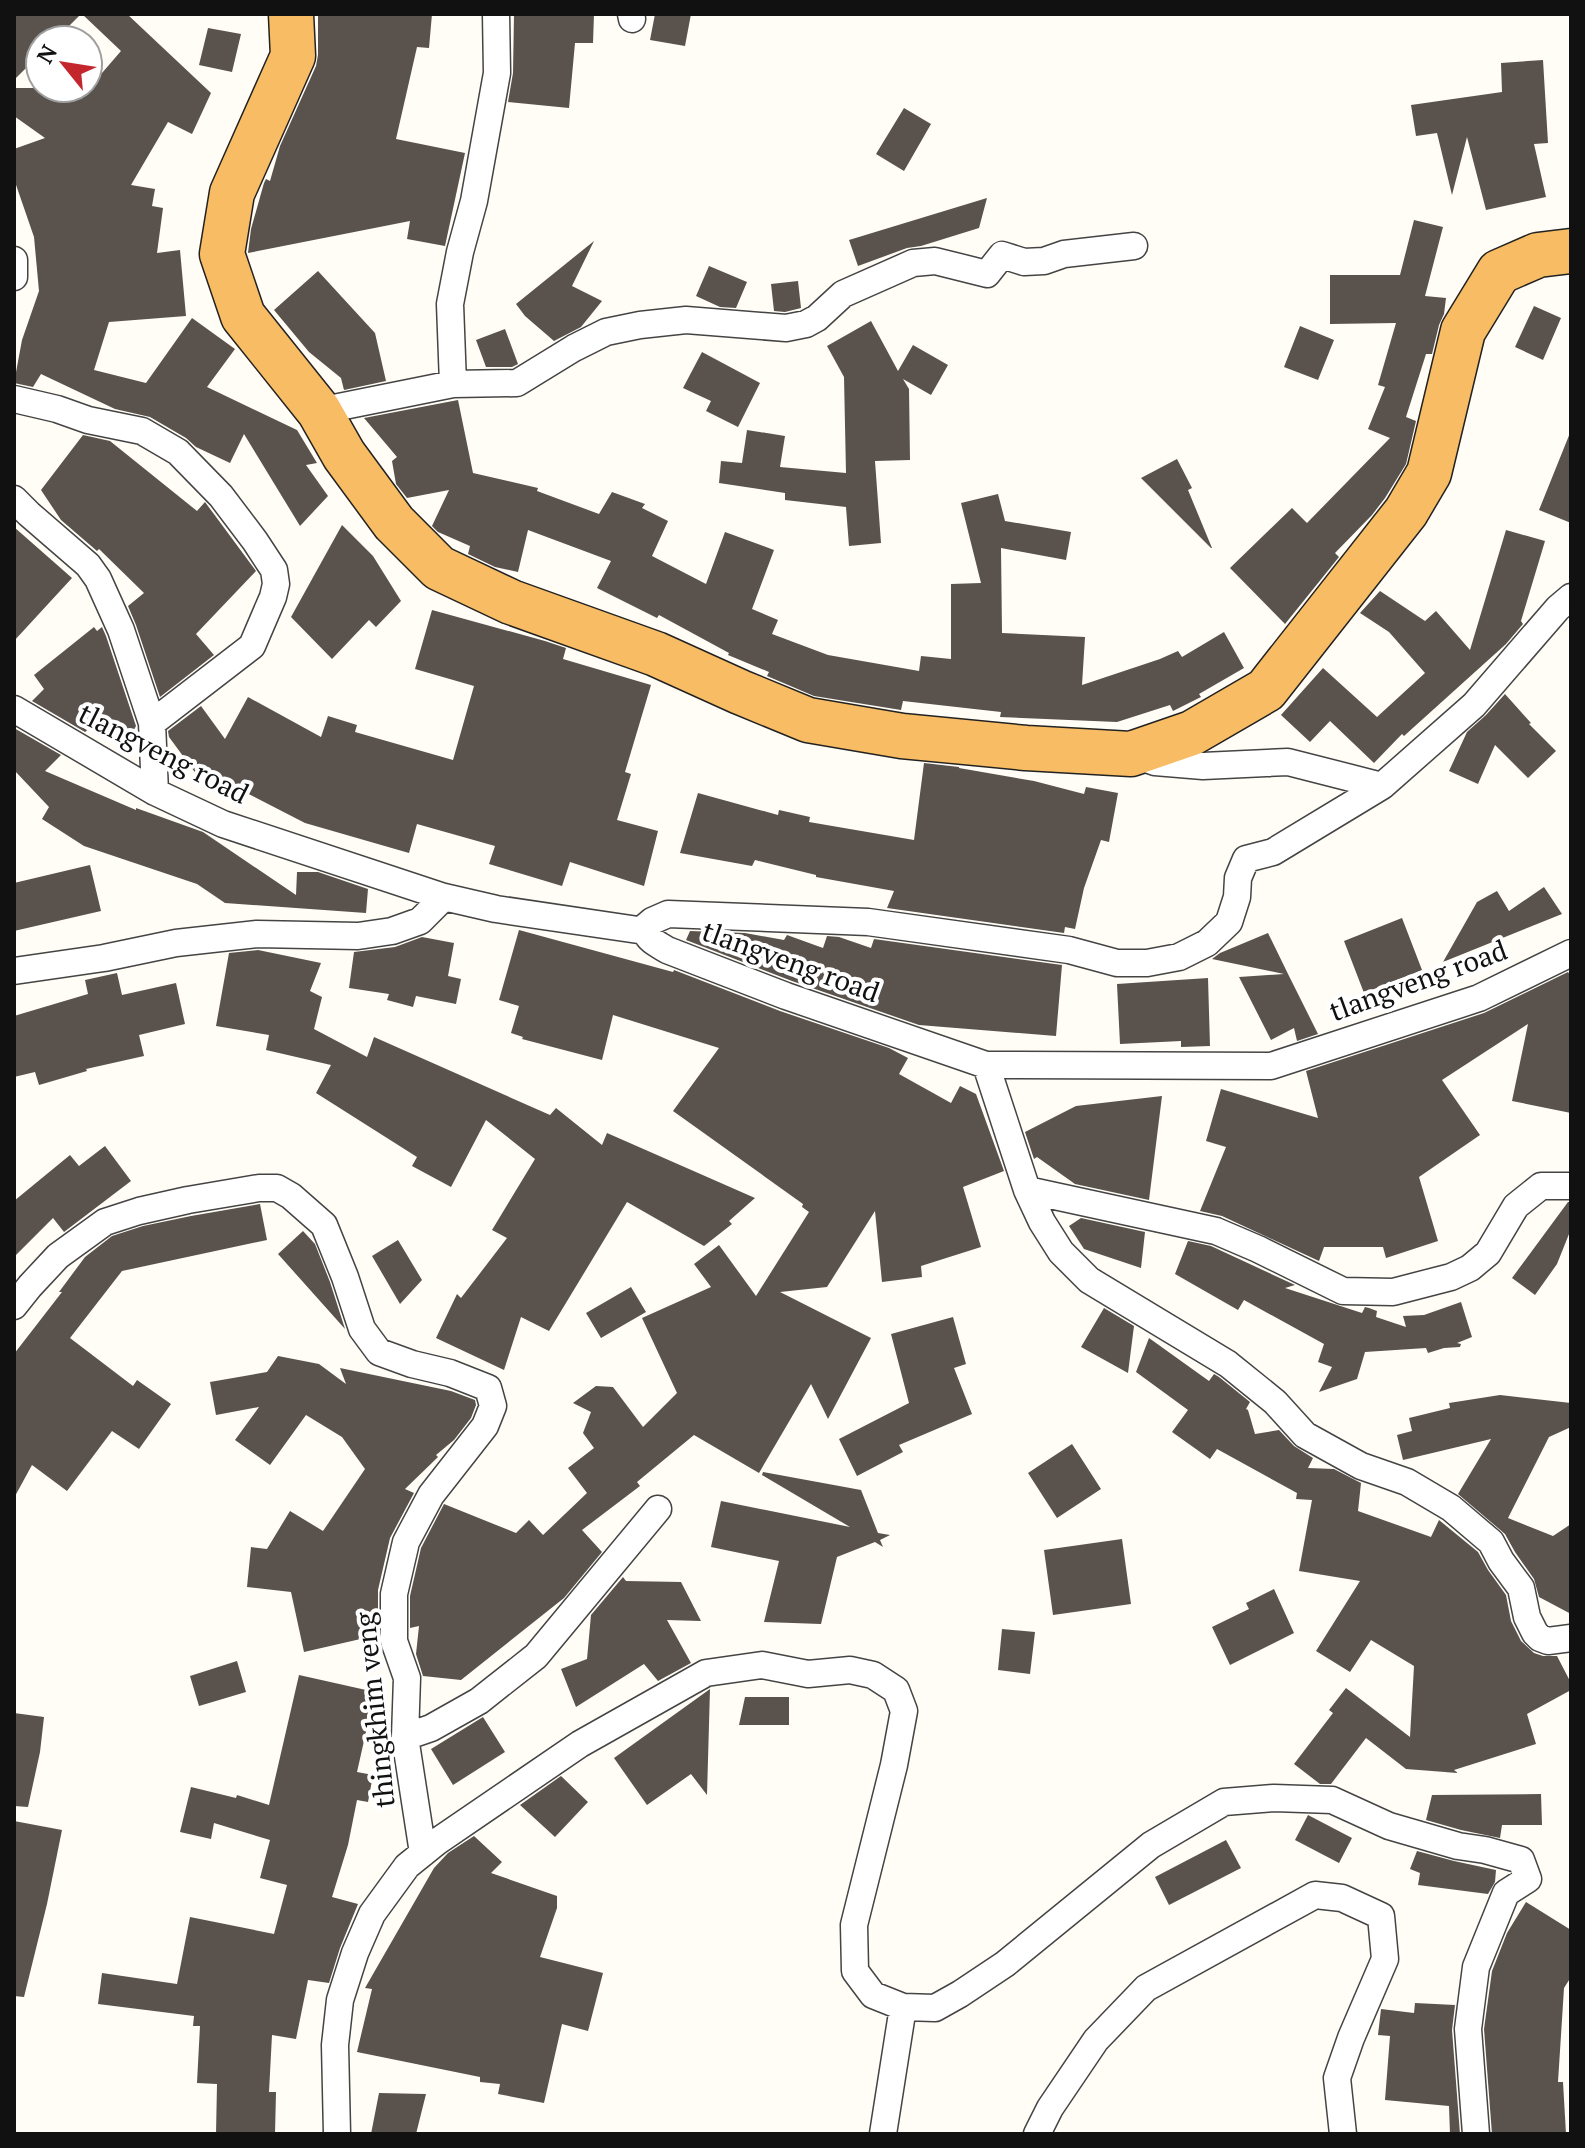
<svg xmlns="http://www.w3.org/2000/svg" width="1585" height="2148" viewBox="0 0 1585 2148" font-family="'PT Serif',serif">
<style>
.building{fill:#5a524d}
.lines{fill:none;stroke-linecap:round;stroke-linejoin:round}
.minor-casing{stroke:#444;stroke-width:29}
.trunk-casing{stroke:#222;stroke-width:47}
.minor{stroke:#fff;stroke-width:26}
.trunk{stroke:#f7bc64;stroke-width:44}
.labels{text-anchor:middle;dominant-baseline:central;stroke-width:8;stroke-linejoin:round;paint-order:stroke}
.street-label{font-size:28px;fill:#111;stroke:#fff}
</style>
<rect width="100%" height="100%" fill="#fffdf5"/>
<path class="building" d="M14,14H81L55,40H40V54L14,80Z
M82,14H127L211,93L192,134L168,122L131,185L155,189L152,206L163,208L157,253L180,250L186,316L109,322L94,370L146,383L192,318L235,349L207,387L297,430L317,463L306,465L328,496L300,526L244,434L230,463L196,447L186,438L150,417L115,409L41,374L33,387L14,383L22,340L39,291L34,237L14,179V149L45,138L14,116V88H89L121,51Z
M318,14H432L429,48L417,47L396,139L465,153L445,246L407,239L410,221L248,253L251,229L264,183L266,179L270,181L280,146L316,66L318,55Z
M514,14H594L593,43H575L569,108L508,102L513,73Z
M655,14H691L685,46L650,40Z
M208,28L241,34L232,72L199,65Z
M1543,60L1548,143L1534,144L1546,197L1486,210L1467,137L1452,195L1437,133L1416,136L1411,105L1502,92L1501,63Z
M904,108L931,124L904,171L876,154Z
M987,198L979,228L921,246L907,248L858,266L849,240Z
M1414,220L1443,227L1425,296L1446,298L1444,314L1439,325L1432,354H1426L1406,417L1416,421L1406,464L1385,498L1372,515L1335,553L1339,557L1285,624L1230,568L1292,508L1307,523L1390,438L1368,429L1385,387L1378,385L1396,323L1330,324V275H1400Z
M594,241L572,286L602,301L581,327L554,341L525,316L516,304Z
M709,266L747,282L736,308L720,307L696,296Z
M318,271L375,333L386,381L344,390L341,378L309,352L274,310Z
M798,281L801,308L785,312L774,311L771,284Z
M1534,306L1561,318L1543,360L1515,347Z
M871,321L898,371L913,345L948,365L931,395L903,379L909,389L910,460L875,461L881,543L849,546L846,507L785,500V493L719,483L721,461L742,463L747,430L785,436L780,467L846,473L844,377L827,346Z
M1300,326L1334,340L1318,380L1284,367Z
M505,329L518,364L512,367H486L476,340Z
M702,352L760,383L738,427L706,411L711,401L683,388Z
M458,400L473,473L538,488L537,491L599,514L612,492L645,504L642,508L668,521L652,556L706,584L725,532L774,550L752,609L778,620L772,634L828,655L919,671L921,656L951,659V584L981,583L961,503L998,494L1005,521L1071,532L1066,560L1001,548L1002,633L1085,637L1082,685L1160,659L1178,651L1182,657L1224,632L1244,668L1199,694L1201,697L1173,711L1170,705L1117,722L1000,717L1001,712L903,701L901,710L814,696L767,676L769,672L728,655L729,653L659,615L657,618L597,588L611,561L528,530L518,572L495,567L468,554L470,546L438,532L432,526L449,490L407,498L396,484L392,461L397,457L364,418Z
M1570,433L1571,434V523L1539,510Z
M83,435L110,441L197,511L205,502L256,571L196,634L214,655L160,697L136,625L128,606L144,593L99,549L97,551L61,520L41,490Z
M1177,459L1192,488L1188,490L1212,548H1211L1141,478Z
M342,525L373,556L401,601L376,627L369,620L332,659L291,617Z
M14,527L72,578L14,641Z
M1506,530L1545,541L1521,621L1523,624L1506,644L1404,736L1402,734L1374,763L1330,721L1310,742L1281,715L1323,668L1377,717L1425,673L1389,632L1360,613L1380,591L1425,621L1436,611L1470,650Z
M432,610L545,641L566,648L563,659L651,685L625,772L631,774L617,820L658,831L644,886L570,862L562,886L489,864L495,846L417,824L409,853L305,823L229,784L226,796L208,790L169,737L168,731L201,706L225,739L248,697L321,737L328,716L357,725L355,732L453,760L474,686L415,669Z
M94,627L97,631L102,627L106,636L136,726L125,747L91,727L85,732L32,701L44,689L34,675Z
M1505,694L1531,723L1529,724L1556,751L1528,778L1495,745L1478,784L1449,771L1467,732L1486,715Z
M14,728L61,755L45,771L136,810V808L203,832L296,895L297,872H318L368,889L366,913L225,903L197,884L84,846L42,819L49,807L14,770Z
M924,763L959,767V768L1034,781L1084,794L1086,787L1118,793L1109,842L1101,840L1084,888L1075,929L1065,927L1064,933L887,908L894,891L816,877V875L755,860L752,866L680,853L698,793L778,815L779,810L810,817L809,822L914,840Z
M90,865L101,911L14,931V883Z
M1544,887L1562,914L1443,962L1477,902L1497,891L1509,911Z
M1402,918L1422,970L1364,993L1344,941Z
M519,930L673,972L674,970L780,1011L889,1048L908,1058L899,1074L951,1103L960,1086L976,1094L1004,1171L963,1187L981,1247L921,1266L922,1277L882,1282L875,1211L827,1287L780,1292L871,1338L828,1419L811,1384L759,1473L694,1435L637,1482L640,1486L582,1530L602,1552L564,1598L461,1680L423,1676L416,1654L419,1626L410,1628V1596L421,1548L444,1504L516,1533L529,1520L543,1535L587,1493L568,1468L594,1448L583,1433L591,1412L573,1403L596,1386L613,1387L643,1427L677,1393L642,1318L711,1287L694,1264L719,1245L756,1296L809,1212L802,1207L803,1204L673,1111L719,1048L613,1015L602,1060L522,1039L523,1037L511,1033L519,1006L499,1000Z
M690,931L745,933L784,940L787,935L823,948L827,936L839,937L871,948L874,939L1062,965L1056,1036L919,1025L792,981L686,940Z
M1268,933L1288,974L1318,1034L1297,1041L1294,1028L1271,1040L1239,977L1284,974L1212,959L1220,953Z
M422,937L454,943L448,976L461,979L456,1004L416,996L413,1007L387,1000L389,994L349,988L354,952L395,947Z
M258,950L321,963L310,991L322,997L314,1029L367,1057L374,1037L550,1115L556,1108L602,1145L607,1133L755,1198L729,1221L732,1224L704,1246L627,1202L549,1331L521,1317L504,1370L436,1338L457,1294L461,1298L507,1238L492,1230L535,1159L486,1120L451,1187L412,1166L417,1157L316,1093L331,1065L266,1050L269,1035L216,1026L229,953Z
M1568,972L1571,976V1113L1512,1101L1528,1024L1442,1080L1480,1135L1419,1177L1438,1241L1386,1258L1383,1247H1324L1319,1261L1222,1216L1200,1211L1226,1147L1206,1141L1221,1089L1318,1118L1306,1071L1484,1013Z
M117,973L122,995L176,983L185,1024L139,1035L144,1056L86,1069L87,1071L39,1085L35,1072L14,1077V1016L88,994L85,980Z
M1208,978L1210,1046L1181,1047V1041L1120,1044L1117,984Z
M1162,1096L1149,1200L1075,1184L1037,1157L1034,1159L1025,1132L1076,1106Z
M105,1146L131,1181L64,1232L53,1218L14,1257V1201L70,1155L79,1166Z
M1568,1202H1571V1229L1557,1264L1535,1295L1512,1278Z
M260,1204L267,1240L122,1271L70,1338L133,1386L137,1380L171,1404L139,1449L112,1431L67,1491L32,1465L14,1498V1354L62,1292H59L85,1257L112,1236L143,1226L191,1216Z
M1081,1218L1145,1232L1141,1268L1084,1249L1069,1226Z
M303,1231L315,1244L330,1282L345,1329L278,1254Z
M398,1240L422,1280L400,1304L372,1256Z
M1188,1241L1211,1246L1295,1285L1285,1288L1362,1313L1365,1307L1369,1308L1377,1311L1376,1317L1406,1327L1403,1316L1424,1315L1461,1302L1472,1337L1457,1343L1461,1344L1460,1347L1444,1348L1428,1353L1426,1348L1365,1352L1357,1379L1319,1392L1332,1367L1318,1362L1324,1344L1244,1300L1238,1310L1175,1274Z
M631,1287L646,1312L601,1338L586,1313Z
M1104,1308L1134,1326L1128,1373L1081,1347Z
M953,1317L966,1364L954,1368L972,1414L899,1445L903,1452L857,1476L839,1439L909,1403L891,1334Z
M1149,1338L1209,1381L1214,1374L1219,1377L1250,1402L1246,1409L1248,1410L1255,1434L1279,1430L1294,1446L1313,1458L1308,1468L1334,1469L1361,1483L1358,1511L1431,1537L1439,1520L1478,1552L1488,1570L1506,1595L1511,1621L1521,1641L1534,1653L1543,1656H1557L1571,1683V1690L1527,1714L1536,1744L1454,1770L1458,1773L1406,1769L1366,1738L1331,1784H1320L1294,1764L1333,1713L1329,1710L1346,1688L1410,1737L1414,1666L1371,1640L1350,1672L1316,1651L1360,1581L1299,1571L1312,1500L1296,1499L1297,1493L1217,1449L1210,1459L1172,1432L1188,1410L1136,1372Z
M278,1356L319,1364L346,1384L340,1368L451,1391L475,1400L476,1405L471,1418L454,1440L436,1455L438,1457L405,1489L414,1493L390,1538L378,1590V1635L304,1652L291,1592L247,1587L251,1547L267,1549L290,1511L323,1531L365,1469L342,1437L306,1415L270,1465L235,1440L259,1407L216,1415L210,1382L267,1372Z
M1500,1395L1571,1403V1427L1549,1437L1508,1518L1553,1536L1571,1524V1614L1539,1597L1534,1579L1515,1552L1505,1534L1458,1494L1491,1439L1403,1460L1397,1435L1412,1431L1409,1418L1450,1408L1449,1403Z
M1072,1444L1101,1489L1057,1518L1028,1473Z
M763,1472L861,1490L878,1533L890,1535L880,1540L883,1547L875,1542L837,1557L821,1624L764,1622L779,1561L711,1547L721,1501L850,1527L762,1475Z
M1122,1539L1131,1604L1053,1615L1044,1550Z
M623,1577L626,1581L681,1582L701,1621L667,1620L691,1663L658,1681L644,1664L576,1707L561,1669L587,1659L591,1615Z
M1274,1589L1294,1633L1230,1665L1212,1627L1249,1609L1246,1603Z
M1002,1629L1035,1632L1030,1674L998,1670Z
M237,1661L246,1692L199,1706L190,1676Z
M299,1675L375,1692L357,1772L373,1775L368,1802L357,1800L348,1845L332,1897L358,1904L340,1948L329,1983L308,1980L296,2039L272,2035L269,2092H276L275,2134H216L217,2084L197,2083L200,2026H193L194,2016L98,2004L102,1973L177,1984L190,1917L274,1934L287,1885L260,1878L270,1840L214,1823L211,1839L180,1832L191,1787L236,1798L237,1795L269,1805Z
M710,1689L707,1795L691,1774L647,1805L614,1758Z
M745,1697H789V1725H739Z
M14,1713L44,1717L40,1752L28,1807L14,1806Z
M483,1717L505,1752L453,1785L431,1749Z
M561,1776L588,1802L555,1837L520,1805Z
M1541,1794L1542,1825H1502L1500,1838L1461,1830L1426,1820L1432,1795Z
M1308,1815L1352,1838L1339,1863L1295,1840Z
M14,1821L62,1830L47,1904L24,1997L14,1996Z
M474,1836L502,1862L491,1873L557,1896V1908L540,1957L603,1973L588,2031L562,2024L544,2103L498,2094L500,2084L480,2082V2077L357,2052L372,1989L365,1988L434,1868L448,1853Z
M1226,1840L1241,1868L1169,1905L1155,1877Z
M1417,1851L1454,1861L1496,1870L1495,1882L1488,1894L1418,1885L1420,1873L1410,1869Z
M1526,1902L1571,1930V1977L1564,1988L1558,2082H1563L1566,2134H1492L1484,2029L1492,1971L1507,1933Z
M1415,2003L1455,2005L1452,2030L1460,2134H1450L1449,2106L1385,2100L1390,2036L1378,2035L1381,2009L1414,2013Z
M379,2093L426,2094L416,2134H371Z"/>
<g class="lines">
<g class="minor-casing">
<path id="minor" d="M631,14L632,19
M14,260V277
M453,384L450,304L460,252L474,201L497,73L496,14
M14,399L57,409L88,420L142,431L178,452L221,496L255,541L274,570L276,584L273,597L252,646L152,723
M319,411L453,384L517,383L574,348L606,332L640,325L686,320L786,328L806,324L817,318L843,294L913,263L935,261L987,274L1002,255L1024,262L1044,261L1064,254L1134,246
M14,499L29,514L88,565L98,579L121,630L152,723L155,792
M14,709L155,792L223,824L444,897L496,909L645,931C649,941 658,944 667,950L786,996L986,1065L1271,1066L1479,998L1571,953
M1138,756L1155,762L1203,766L1288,762L1382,786L1474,705L1558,608L1571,597
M645,931V927L652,921L668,914L868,922L1069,950L1117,963H1147L1179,957L1207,943L1229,922L1237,897L1238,878L1246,859L1273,852L1382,786
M14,971L104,958L176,943L257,934L358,936L392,931L420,921L444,897
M986,1065L1027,1190L1042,1222L1061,1252L1089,1280L1228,1364L1275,1402L1305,1435L1361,1466L1407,1482L1451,1508L1491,1542L1501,1561L1521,1588L1527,1617L1535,1633L1540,1638L1548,1641L1571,1638
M1027,1190L1216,1231L1258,1249L1343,1291L1393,1292L1451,1277L1470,1268L1488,1253L1516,1206L1541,1186H1571
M14,1306L30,1286L58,1256L105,1222L139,1211L188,1200L259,1188H277L291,1196L324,1225L345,1277L362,1329L379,1352L412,1364L450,1373L488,1388L493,1406L485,1426L431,1495L406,1542L394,1594V1641L407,1678L405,1737L423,1853
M405,1737L431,1728L479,1701L536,1656L658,1509
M337,2134L335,2045L340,2000L355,1953L372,1914L407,1866L438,1841L580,1744L706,1673L762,1665L808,1674L850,1670L873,1675L896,1690L904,1711L894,1765L854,1925L855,1971L873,1995L903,2007L935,2008L960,1994L1005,1964L1151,1845L1224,1802L1274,1798L1332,1800L1389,1826L1458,1846L1485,1850L1521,1860L1528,1879L1506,1893L1476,1967L1468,2029L1476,2134
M883,2134L903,2007
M1037,2134L1050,2108L1096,2040L1146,1988L1315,1895L1342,1898L1381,1916L1385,1959L1351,2038L1337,2078L1343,2134"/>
</g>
<g class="trunk-casing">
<path id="trunk" d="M291,14L293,56L232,193L222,254L243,316L319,411L344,455L394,523L439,568L511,602L656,654L740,692L808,720L902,736L1026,748L1131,754L1192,733L1266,690L1406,512L1429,473L1463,331L1499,272L1538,255L1571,251"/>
</g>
<use href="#minor" class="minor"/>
<use href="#trunk" class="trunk"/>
</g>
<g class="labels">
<g class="street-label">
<text transform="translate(164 753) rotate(27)">tlangveng road</text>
<text transform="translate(791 961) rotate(20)">tlangveng road</text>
<text transform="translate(1418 980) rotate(-20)">tlangveng road</text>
<text transform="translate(374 1710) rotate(-96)">thingkhim veng</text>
</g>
</g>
<rect width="1585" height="2148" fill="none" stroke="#111111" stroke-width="32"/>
<g transform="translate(64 64) rotate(300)"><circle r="38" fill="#ffffff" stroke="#a0a0a0" stroke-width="2"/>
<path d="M0-6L14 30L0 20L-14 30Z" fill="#c4262e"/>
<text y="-12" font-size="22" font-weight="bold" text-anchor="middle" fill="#111111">N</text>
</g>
</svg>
